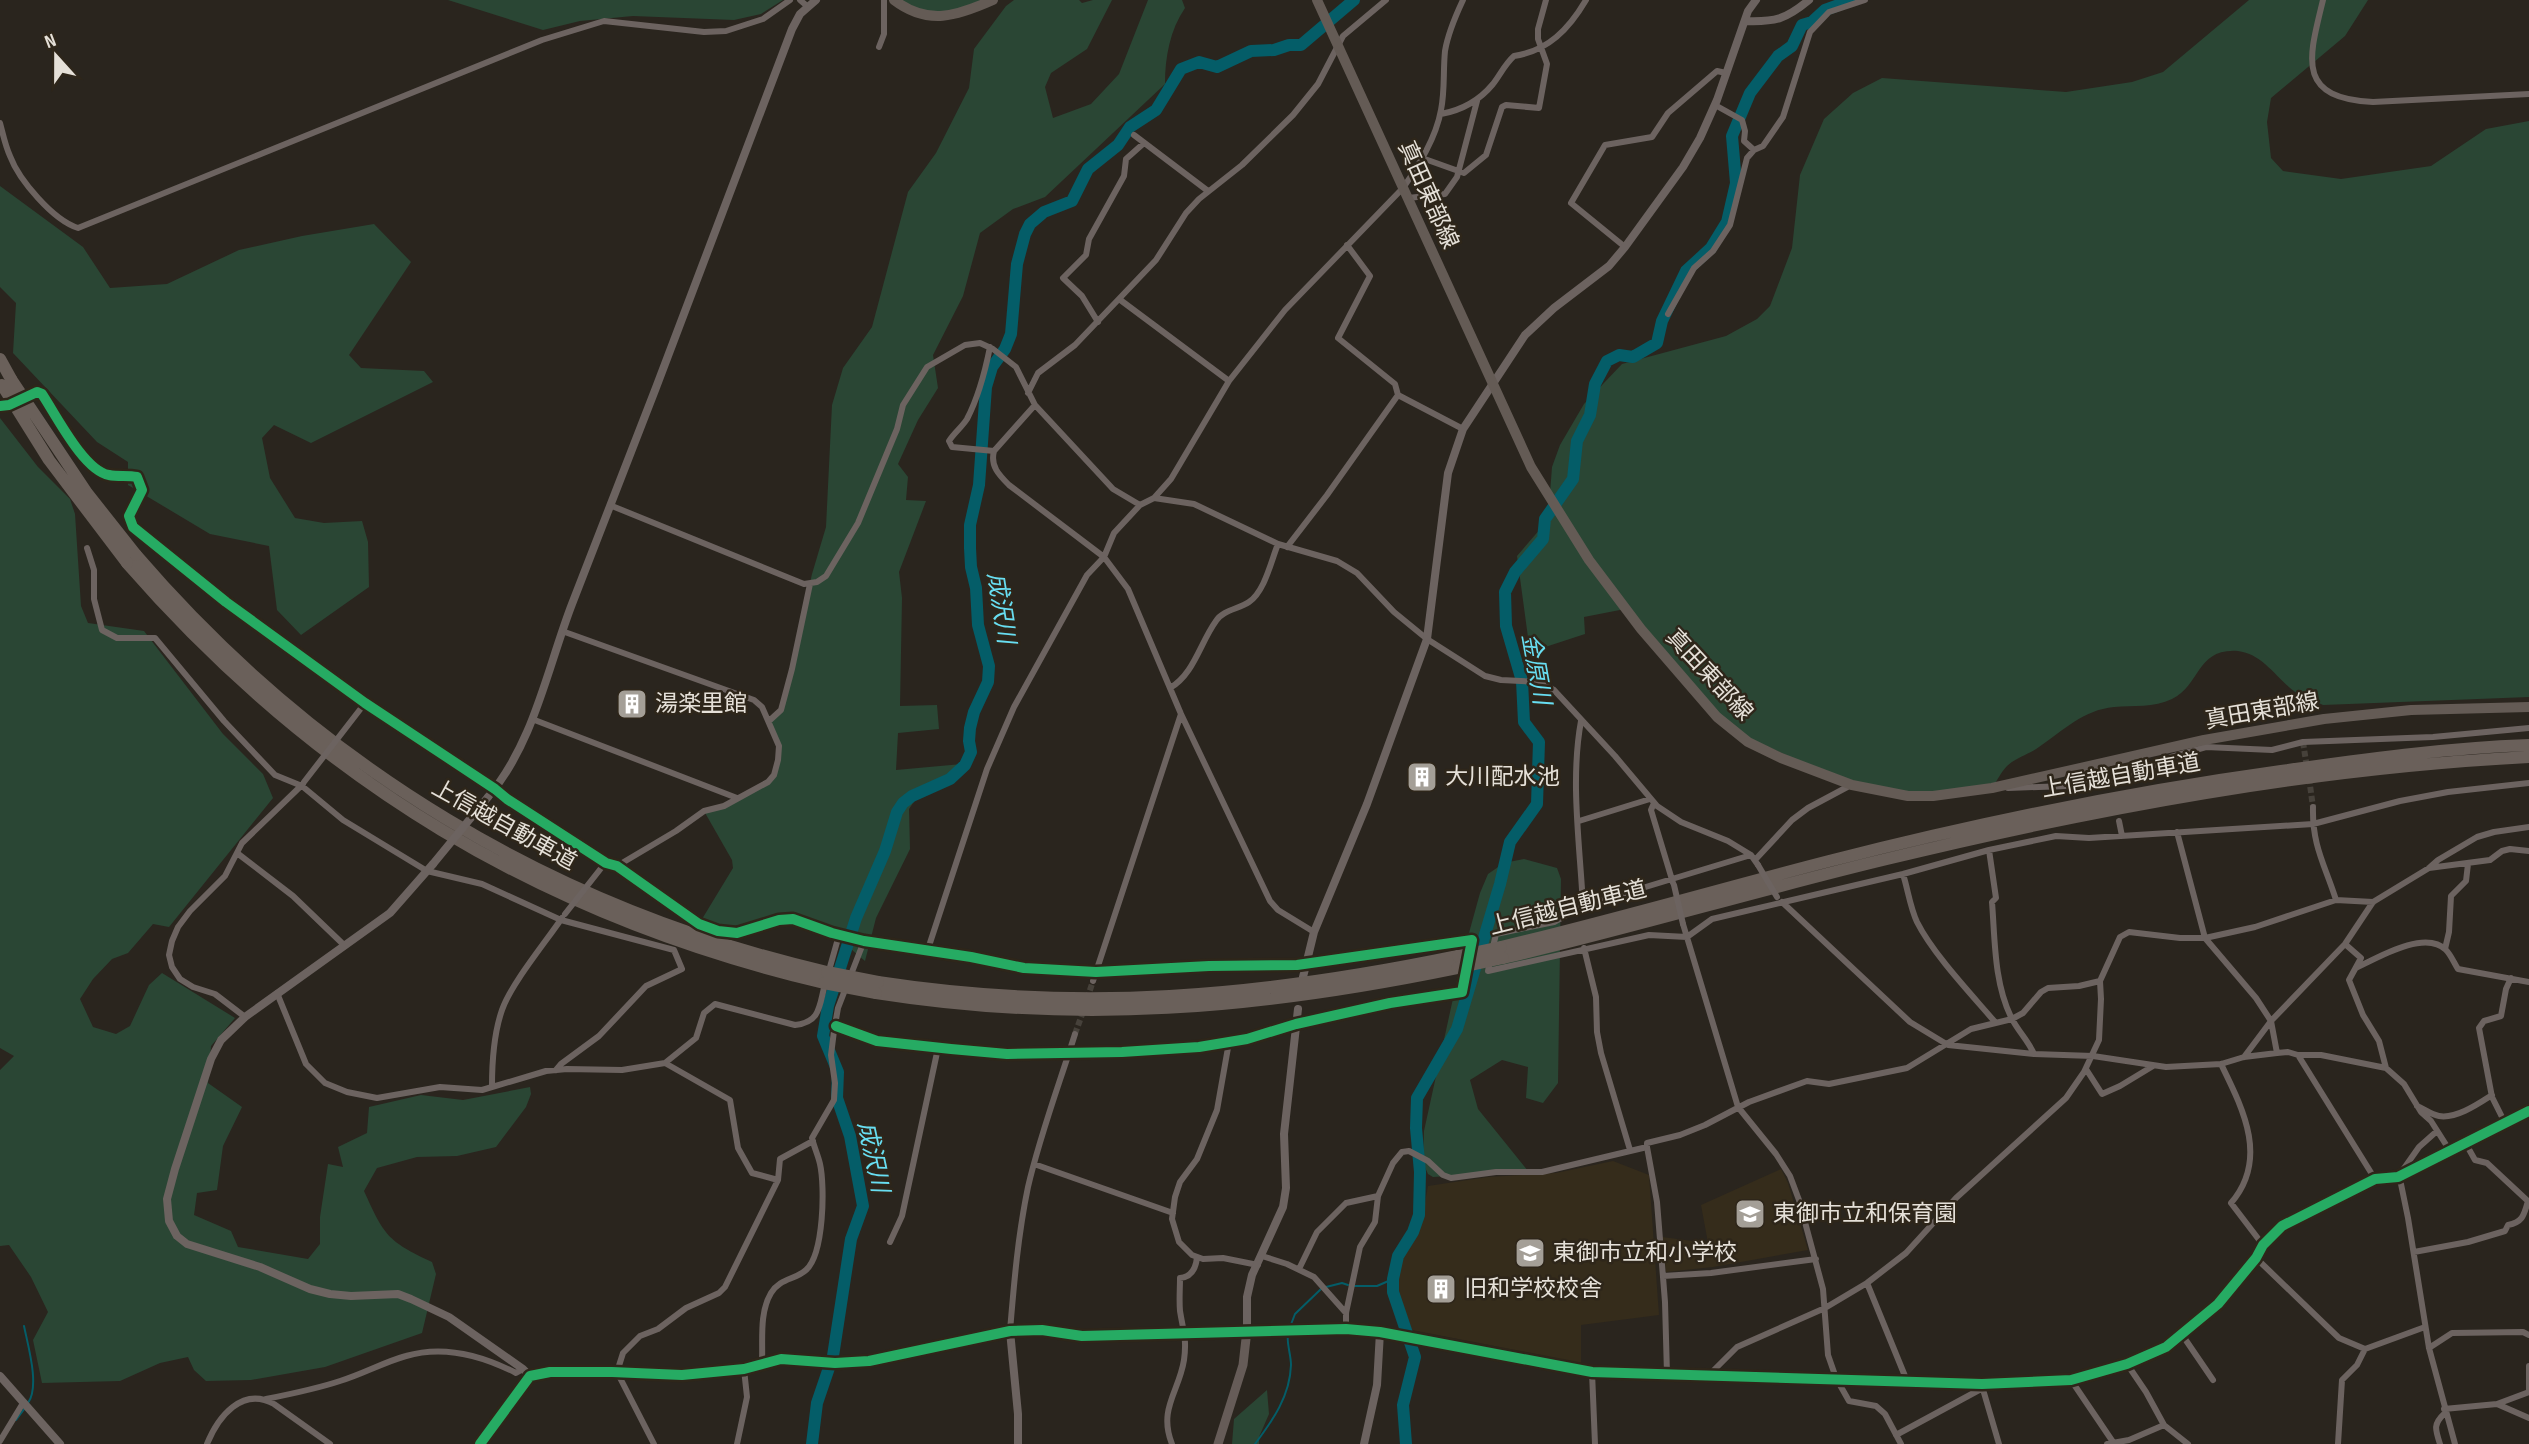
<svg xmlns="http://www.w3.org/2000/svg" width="2529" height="1444" viewBox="0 0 2529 1444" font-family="'Sofia Sans Condensed','Noto Sans JP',sans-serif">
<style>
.built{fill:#352c1b}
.green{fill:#2a4634}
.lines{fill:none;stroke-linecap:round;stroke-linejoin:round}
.stream{stroke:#045d68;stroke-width:2}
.river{stroke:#045d68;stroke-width:12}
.minor-tunnel{stroke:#46413a;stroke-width:6;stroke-dasharray:6 3;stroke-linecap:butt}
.minor{stroke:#6c6360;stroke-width:6}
.tertiary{stroke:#6c6360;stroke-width:8}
.secondary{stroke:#665c58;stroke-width:9}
.primary{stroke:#645b55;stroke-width:10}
.motorway{stroke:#6a605a;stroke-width:12}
.minor-bridge{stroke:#6c6360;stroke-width:6}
.tertiary-bridge{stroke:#6c6360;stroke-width:8}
.motorway-bridge{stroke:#6a605a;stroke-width:12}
.cycleway-casing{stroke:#2e261a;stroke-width:15}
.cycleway{stroke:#26ab63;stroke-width:10}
.labels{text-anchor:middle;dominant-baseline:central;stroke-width:5;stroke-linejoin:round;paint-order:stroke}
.street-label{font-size:23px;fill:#e5e0d8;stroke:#2e261a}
.poi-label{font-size:23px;fill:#e5e0d8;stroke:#2e261a;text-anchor:start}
.water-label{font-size:24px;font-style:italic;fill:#68def2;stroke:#2e261a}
</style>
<rect width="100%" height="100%" fill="#2a251e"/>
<path class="built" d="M1613,1161L1649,1175L1659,1315L1581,1325V1363L1412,1330L1397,1289L1399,1264L1422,1219L1428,1186L1488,1177L1556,1173Z
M1781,1169L1788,1183L1808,1250L1713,1267L1666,1272L1662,1237L1708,1243L1701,1205Z"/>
<path class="green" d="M448,0H783L761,14L734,20L633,16L580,21L543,30Z
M894,0H993L940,17Z
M1014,0H1079L1082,3L1093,0H1112L1087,49L1051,73L1045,87L1053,118L1091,104L1119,74L1148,0H1182L1185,8C1170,30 1165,57 1165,84L1045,197L1013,209L980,233L963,296L933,355L938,388L918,420L898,464L908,477L906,500L926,501L899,572L902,598L900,706L937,705L939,729L898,733L896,770L962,764L951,776L917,797L909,809L910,849L876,918L865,961L832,933L793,919L735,930L699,924L733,868L732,860L704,811L737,798L774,775L779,746L769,721L781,709L812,574L826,527L832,405L843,368L872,327L908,192L936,153L969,88L974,49L1006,6Z
M2249,0H2368L2345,36L2271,98L2267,122L2271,158L2283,171L2341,179L2431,166L2486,129L2529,121V697L2323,705C2315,701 2305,699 2298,694C2278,681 2264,654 2238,651C2196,648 2201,685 2172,699C2154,708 2133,705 2114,707C2083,710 2064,730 2039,747C2030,754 2015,758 2007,766C2001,772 1997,781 1992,788L1933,796L1852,785L1731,730L1625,609L1584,617L1585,634L1530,652L1517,556L1548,520L1552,467L1560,445L1584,404L1622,364L1726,336L1757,319L1770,306L1792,248L1800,175L1824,119L1853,93L1882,78L2066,92L2132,82L2163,72Z
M0,186L83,247L110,288L167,284L239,250L302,236L374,224L411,262L349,355L361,368L424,371L433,382L311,443L274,425L262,438L270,478L295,518L324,523L362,521L368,542L369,587L301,635L277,610L269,546L210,534L128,485V462L97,442L13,353L16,303L0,287Z
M0,418L38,467L70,499L75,514L81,606L88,623L144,631L223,734L263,774L273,798L169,927L153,924L128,953L112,959L93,979L80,999L93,1027L116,1034L130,1026L149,985L162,973L235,1018L211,1046L208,1083L242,1107L223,1146L217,1190L197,1193L194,1215L231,1231L238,1247L308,1259L320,1244V1217L328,1164L343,1167L338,1147L367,1133L369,1107L421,1095L463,1100L530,1087L531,1094L526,1107L496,1147L457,1156L417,1157L377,1168L364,1191C384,1235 387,1241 432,1262L436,1274L422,1333L325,1367L251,1380L206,1381L194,1370L188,1357L160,1363L120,1381L42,1383L33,1340L48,1312L31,1277L9,1245L0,1246V1070L14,1056L0,1048Z
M1524,859L1557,868L1561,879L1558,1083L1543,1103L1526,1098L1528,1067L1502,1060L1470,1080L1478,1109L1528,1171L1433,1177L1428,1174L1423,1163L1424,1131L1461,962L1480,893L1488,874L1504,863Z
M1267,1390L1269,1414L1259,1437V1444H1232L1234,1419Z"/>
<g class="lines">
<path class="stream" d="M1354,1286H1377L1393,1279
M1326,1287L1342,1283L1348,1285
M24,1326C28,1346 40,1386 28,1403
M1290,1327L1295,1314L1321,1289
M16,1420L25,1408
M1255,1444C1273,1420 1290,1396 1291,1365C1291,1354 1286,1343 1288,1332"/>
<path class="river" d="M812,1444L817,1403L833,1356L851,1239L863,1206L850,1136L837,1098L838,1072L823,1036L828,1006L856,918L885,851L897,812L903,803L912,796L950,779L965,765L971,752L969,741L970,728L974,712L988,682L989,666L978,625L976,588L971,567L970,548V525L979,485L986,387L992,367L1005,349L1011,334L1017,264L1025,234L1030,224L1044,212L1072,201L1088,169L1118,145L1130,127L1156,110L1181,69L1199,62L1217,67L1251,51L1274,50L1289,45H1301L1354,0
M1406,1444L1403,1405L1415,1357L1393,1292V1279L1398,1256L1413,1232L1419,1215L1420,1172L1416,1128L1417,1098L1457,1029L1500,884L1510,842L1537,804L1539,742L1524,722L1522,681L1506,626L1505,592L1515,572L1543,539L1545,519L1573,479L1577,441L1590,415L1595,384L1607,361L1619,355L1633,357L1657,343L1662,321L1686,271L1711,248L1727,222L1736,183L1732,136L1750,93L1778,56L1792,46L1802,25L1812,22L1825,10L1852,0"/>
<path class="minor-tunnel" d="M2303,742L2307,768
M2309,778L2313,807
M1087,999L1093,981
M1075,1034L1084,1009"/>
<path class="minor" d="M800,0L807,6
M2323,0C2309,58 2295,98 2373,102L2529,94
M879,47L884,34V0
M1715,105L1742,120L1745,131L1744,141L1754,150
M1441,114C1463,110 1479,101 1493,84C1500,75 1505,64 1514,56C1548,51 1569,29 1586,0
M0,123C3,134 5,145 10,156C19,180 53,220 78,228L542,40L604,21L704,32L726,31L763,19L790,0
M1134,135L1208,191
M1422,158L1464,173L1486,155L1502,107L1506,105L1539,108L1547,64L1538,39V29L1546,0
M1408,198L1445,194L1457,177L1477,101
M1347,245L1370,276L1338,338L1395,384L1398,395
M1625,247L1571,203L1605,145L1652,137L1668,113L1717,71L1726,73
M1119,299L1229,381
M1668,314L1694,268L1713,251L1730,225L1747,158L1754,150L1763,146L1783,117L1810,32L1829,12L1865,0
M1098,322L1082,296L1063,278L1086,255L1089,239L1124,176L1126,159L1144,143
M990,347C985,372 979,396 967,419C962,427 954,433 949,441L952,447L994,451
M1028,393L1038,373L1075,345L1156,260L1186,213L1199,199L1242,165L1293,115L1318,84L1343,36L1386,0
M23,399L37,392L42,394C56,415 84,471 109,475C118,477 128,475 137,477L142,490L129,516L133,527L226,602L365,703L495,789L507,799L606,863L617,866L699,924L718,931L737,933L779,920L793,919L832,933L927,952L971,957L1024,968L1096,972L1305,964L1472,940L1469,955
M1035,405L994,451C990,466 999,475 1009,485L1104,557L1128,589L1181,714L1270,901L1278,910L1314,932
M0,406L13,403
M1154,498L1194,504L1278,544L1337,561L1357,573L1394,612L1427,639L1485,676L1501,680L1538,682L1554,690L1615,756L1657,806L1681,822L1728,841L1751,855L1758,865
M612,506L804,584L817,582L826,576L858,523L897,429L903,405L927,367L965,345L980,343L993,349L1016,367L1035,405L1113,489L1140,505
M1287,547L1327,495L1398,395L1463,429
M87,548L94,570V599L102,630L117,638H155L224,721L275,775L302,786L343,820L427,871L482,884L561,920L674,950L682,969L646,986L599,1036L561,1064L556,1070
M562,631L754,700L762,707L779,746L778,760L774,775L768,782L724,806L704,811L676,831L617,866
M1170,688C1194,674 1200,643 1216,621C1223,610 1239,609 1249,602C1265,591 1271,561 1278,544
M532,719L737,798
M769,721L781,710L792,669L810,584
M1581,721C1570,781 1580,845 1583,906
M2008,788L2067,786L2113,782L2132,776L2171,757L2206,747L2272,750L2303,742L2433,737L2529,728
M1654,803L1651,810L1673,883
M2313,807C2312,846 2325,865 2336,900
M1579,821L1650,799
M2119,821L2122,836
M2177,832L2205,938L2256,998L2271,1021L2277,1053
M1989,850L1996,898L1992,902C1995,940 1994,982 2011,1017C2017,1030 2028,1040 2034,1054
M237,853L293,896L345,946
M1755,860L1792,820L1808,808L1851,785
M2429,868L2490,860L2502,851L2510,849L2529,851
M1903,874C1908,890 1910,907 1917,922C1933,954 1972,995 1995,1022
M1782,902L1910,1022L1948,1045L2034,1054L2093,1056L2166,1067L2221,1064L2244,1057L2277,1053L2288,1052L2298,1055L2375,1179
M1683,924L1738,1107L1776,1154L1790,1176L1799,1200L1823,1289L1828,1355L1836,1378L1849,1401L1876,1406L1885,1414L1901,1444
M2345,944L2361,958L2349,980L2363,1015L2379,1041L2386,1068L2404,1084L2421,1112L2431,1121L2450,1151
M1493,947L1496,934L1554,922L1583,906L1751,855
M1584,948L1596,997L1597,1032L1601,1053L1630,1150
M2445,949L2449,932L2451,896L2466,881L2468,864
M927,952L987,769L1014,707L1087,575L1104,557L1114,533L1140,505L1154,498L1171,479L1229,381L1285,310L1403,188C1419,165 1436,138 1441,110C1445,91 1443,71 1445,51C1448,33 1455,17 1463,0
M1490,961L1488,971L1649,935L1687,937L1712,919L1903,874L1989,850L2056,836L2089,838L2313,824L2400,801L2448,792L2529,783
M2356,968C2377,958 2425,929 2446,950C2451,955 2454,963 2458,969L2529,982
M828,974L839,935
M1093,981L1181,714
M277,993L306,1064L325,1083L347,1092L377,1098L440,1087L482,1090L546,1071L567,1069L622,1070L665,1063L730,1100L738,1148L752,1173L778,1180
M245,1017L215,994L193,987L180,979L172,967L169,955L172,941L178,927L190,911L225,876L242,843L303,784
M836,1026L877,1041L951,1049L1007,1054L1122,1052L1199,1047L1247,1039L1296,1024L1390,1003L1462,992L1467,966
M1229,1042L1217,1110L1197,1159L1180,1182L1175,1197L1172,1219L1179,1242L1192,1255L1203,1259L1223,1258L1258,1265
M2298,1055H2321L2386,1068
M2244,1057L2271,1021L2345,944L2373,902L2429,868L2438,860L2477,837L2494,832L2529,827
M665,1063L696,1038L704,1013L715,1004L795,1025C821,1022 819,1006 825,984
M2221,1064C2243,1109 2269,1159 2231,1203L2263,1245
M2086,1069L2102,1094L2120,1086L2153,1066
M492,1086C492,1062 494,1033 502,1010C511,984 545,943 562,918
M2417,1106C2424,1109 2432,1115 2439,1116C2456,1119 2478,1104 2492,1095
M2505,1123L2492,1097L2479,1028L2484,1021L2501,1016L2506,989L2511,978
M2466,1144L2475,1160L2487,1163L2529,1202
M1647,1147L1657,1202L1665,1302L1667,1374
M1034,1164L1173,1213
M2400,1174L2419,1147L2437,1131
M2398,1177L2401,1184L2408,1218L2429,1348L2455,1444
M890,1242L902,1216L938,1048
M2414,1252L2468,1242L2505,1231L2508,1225C2523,1222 2524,1215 2528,1201
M1262,1256L1287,1264L1314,1277L1346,1313
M2256,1258L2339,1338L2365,1349L2425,1327
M1299,1269L1317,1232L1346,1203L1378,1196
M1663,1276L1711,1273L1816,1259
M1867,1283L1907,1381
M1346,1329V1313L1360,1247L1375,1222L1378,1196L1393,1163L1402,1152L1409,1151L1428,1161L1443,1175L1451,1178L1496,1172H1542L1647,1147V1143L1680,1135L1705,1125L1749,1102L1807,1081L1829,1084L1907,1068L1971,1029L2012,1019L2023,1013L2041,992L2048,988L2079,986L2100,981
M1010,1331C1014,1283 1018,1235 1028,1187C1040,1135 1059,1085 1075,1034
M2183,1336L2213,1380
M2429,1348L2452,1333L2523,1332L2529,1335
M762,1363C763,1341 759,1313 771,1293C780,1278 795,1280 806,1270C824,1254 825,1186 820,1164C818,1155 814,1147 812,1138L834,1100L835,1083L831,1055L834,1031L838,1008L864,941
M2127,1364L2146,1392L2164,1425L2188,1444
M1592,1372L1595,1444
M1709,1375L1737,1347L1825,1308L1867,1283L1906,1253L1956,1198L2066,1098L2084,1072L2099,1040L2101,999L2100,981L2120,937L2129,932L2180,938H2205L2255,927L2336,900L2373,902
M530,1376L550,1372H612L682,1375L744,1369L781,1359L835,1363L869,1361L1010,1331L1042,1330L1082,1336L1346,1329L1380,1332L1592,1372L1982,1384L2071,1380L2127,1364L2166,1347L2218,1304L2256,1258L2263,1245L2282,1226L2375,1179L2398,1177L2529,1111
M2071,1380L2113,1442
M1982,1386L1999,1444
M266,1399C291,1394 316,1389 340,1381C363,1374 384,1362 406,1356C443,1345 483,1356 516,1373L523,1369
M2497,1404L2529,1418
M2444,1409L2497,1404L2529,1392V1366
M1896,1435L1981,1389
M0,1441L23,1403
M207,1444C218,1417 242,1386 274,1404L330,1444
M654,1444L617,1372L623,1353L640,1336L658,1329L686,1308L719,1293L725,1287L778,1180L780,1159L813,1141
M737,1444L747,1397L744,1369
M1172,1444C1158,1409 1179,1392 1184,1360C1187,1339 1183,1330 1180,1311C1179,1300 1180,1289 1180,1278C1192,1277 1196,1268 1197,1257
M2107,1444L2129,1440L2164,1425
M2338,1444L2342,1380L2357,1365L2365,1349
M2440,1444C2435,1429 2433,1424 2445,1413"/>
<path class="tertiary" d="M1745,21C1775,22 1785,20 1809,0
M488,797C534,743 547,669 572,604C647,413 720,221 792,29L800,14L816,0
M433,864L390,913L245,1017L221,1040L211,1059L175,1169L167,1199L169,1221L177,1236L187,1244L260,1267L310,1289L330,1294L351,1296L398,1294L411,1299L449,1317L523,1369L530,1376L480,1444
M1303,977L1314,932L1367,804L1427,639L1448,473L1463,429L1525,335L1554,308L1609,266L1625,247L1683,167L1700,138L1717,100L1748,11L1756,0
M1247,1330V1297L1252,1275L1283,1207L1286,1188L1284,1134L1298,1009
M1010,1331L1018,1414V1444
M0,1376L60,1444
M1364,1444L1377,1385L1380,1332"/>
<path class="secondary" d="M1218,1444L1243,1365L1247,1330"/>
<path class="primary" d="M894,0C928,26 957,16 993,0
M1317,0L1531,467L1589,560L1641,629L1717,717L1748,742L1781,758L1852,785L1908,796H1933L1992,788L2204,740L2324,719L2411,710L2529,707"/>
<path class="motorway" d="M0,359L11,379
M136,555C318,767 554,909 827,972
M127,563C317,781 543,917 824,983
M1501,947C1611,921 1720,889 1829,861C1978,823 2129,792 2281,771C2363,759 2446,748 2529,745
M1503,958C1631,928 1758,890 1887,859C2097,808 2313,768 2529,757
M878,982C1081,1013 1259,997 1458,956
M876,993C1079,1025 1257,1009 1457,968"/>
<path class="minor-bridge" d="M304,782L362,707
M1758,865L1777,897
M1674,885L1683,924
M565,914L602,867"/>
<path class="tertiary-bridge" d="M433,864L488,797"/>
<path class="motorway-bridge" d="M11,379L87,493L136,555
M2,385L49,460L127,563
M1458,956L1501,947
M1457,968L1503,958
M827,972L878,982
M824,983L876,993"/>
<g class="cycleway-casing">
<path id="cycleway" d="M0,406L9,405L37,392L42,394C56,415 84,471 109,475C118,477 128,475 137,477L142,490L129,516L133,527L226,602L365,703L495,789L507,799L606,863L617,866L699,924L718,931L737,933L779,920L793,919L832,933L864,941L971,957L1024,968L1096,972L1209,966L1297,965L1472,940L1462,992L1390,1003L1296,1024L1247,1039L1199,1047L1122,1052L1007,1054L951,1049L877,1041L836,1026
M480,1444L530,1376L550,1372H612L682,1375L744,1369L781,1359L835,1363L869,1361L1010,1331L1042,1330L1082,1336L1346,1329L1380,1332L1592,1372L1982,1384L2071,1380L2127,1364L2166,1347L2218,1304L2256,1258L2263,1245L2282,1226L2375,1179L2398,1177L2529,1111"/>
</g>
<use href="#cycleway" class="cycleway"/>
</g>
<defs>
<g id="building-square" transform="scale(1.575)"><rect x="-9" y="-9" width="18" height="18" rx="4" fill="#a49f97" stroke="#2e261a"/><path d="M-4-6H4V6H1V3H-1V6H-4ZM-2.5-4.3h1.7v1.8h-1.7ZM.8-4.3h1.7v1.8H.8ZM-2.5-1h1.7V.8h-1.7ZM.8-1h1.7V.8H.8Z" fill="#fff"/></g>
<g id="school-square" transform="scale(1.575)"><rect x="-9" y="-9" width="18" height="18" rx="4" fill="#a49f97" stroke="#2e261a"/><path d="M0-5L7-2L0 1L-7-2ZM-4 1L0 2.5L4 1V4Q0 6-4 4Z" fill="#fff"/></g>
</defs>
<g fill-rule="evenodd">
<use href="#building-square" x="632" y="704"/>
<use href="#building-square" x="1422" y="777"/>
<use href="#school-square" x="1750" y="1214"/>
<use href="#school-square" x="1530" y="1253"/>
<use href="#building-square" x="1441" y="1289"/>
</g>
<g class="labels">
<g class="street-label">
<text transform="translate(1428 195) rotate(66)">真田東部線</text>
<text transform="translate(1709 675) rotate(47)">真田東部線</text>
<text transform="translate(2262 711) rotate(-10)">真田東部線</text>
<text transform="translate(2121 776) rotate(-10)">上信越自動車道</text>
<text transform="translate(504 825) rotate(29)">上信越自動車道</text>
<text transform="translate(1568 908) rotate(-14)">上信越自動車道</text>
</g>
<g class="poi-label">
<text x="655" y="704">湯楽里館</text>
<text x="1445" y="777">大川配水池</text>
<text x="1773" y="1214">東御市立和保育園</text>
<text x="1553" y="1253">東御市立和小学校</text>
<text x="1464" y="1289">旧和学校校舎</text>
</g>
<g class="water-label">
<text transform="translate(1001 608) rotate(81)">成沢川</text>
<text transform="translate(1536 669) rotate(80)">金原川</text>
<text transform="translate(873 1157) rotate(78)">成沢川</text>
</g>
</g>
<g transform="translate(56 56) rotate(339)" stroke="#2e261a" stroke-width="5" paint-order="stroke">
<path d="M0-5L12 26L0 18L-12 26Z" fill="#e5e0d8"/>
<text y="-10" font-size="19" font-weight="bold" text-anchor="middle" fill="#e5e0d8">N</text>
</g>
</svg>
